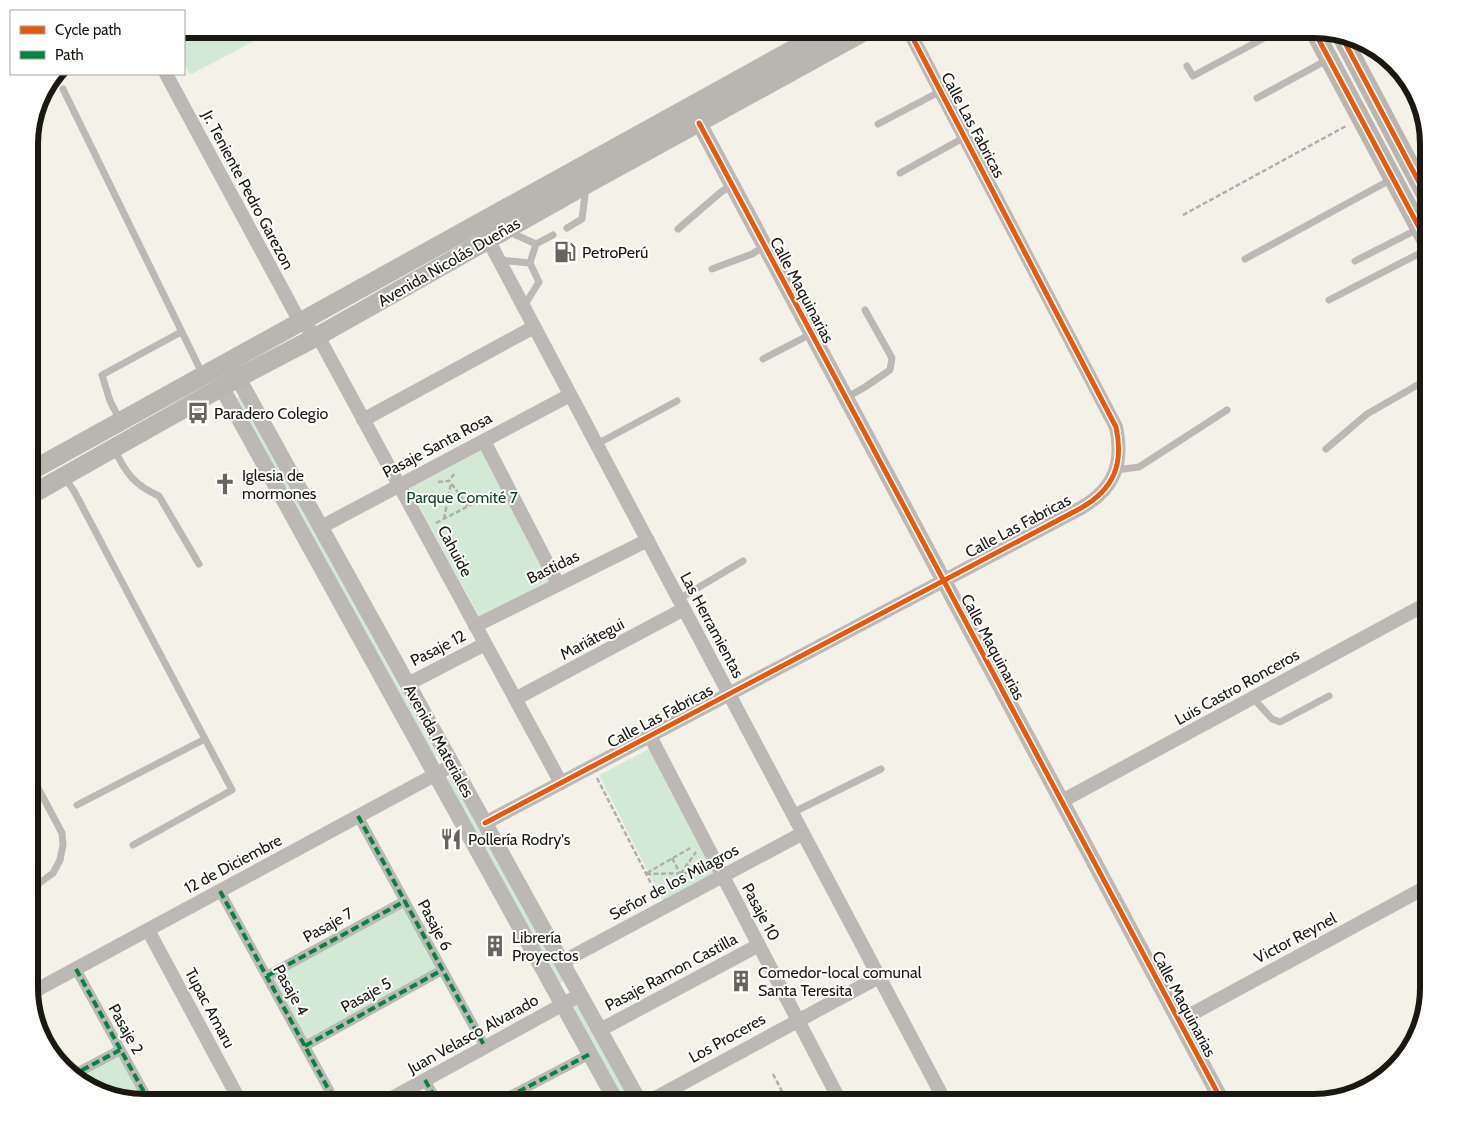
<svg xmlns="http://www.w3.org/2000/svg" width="1457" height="1132" viewBox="0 0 1457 1132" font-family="Cabin,sans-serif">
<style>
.green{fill:#d2e9d5}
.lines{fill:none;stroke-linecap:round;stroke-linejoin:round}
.path{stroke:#b1afac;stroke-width:2.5;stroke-dasharray:5 2.5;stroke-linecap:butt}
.service{stroke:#bbb8b5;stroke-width:7}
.pedestrian{stroke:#bbb8b5;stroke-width:10}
.minor{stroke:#bbb8b5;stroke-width:14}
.tertiary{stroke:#bbb8b5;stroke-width:16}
.secondary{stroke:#b9b6b2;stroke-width:19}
.quiet{stroke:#00873e;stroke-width:4;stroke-dasharray:8 4;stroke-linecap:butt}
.cycleway-casing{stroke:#fff;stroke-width:8}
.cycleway{stroke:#e8590c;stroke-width:5}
.labels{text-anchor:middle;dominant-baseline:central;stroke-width:4;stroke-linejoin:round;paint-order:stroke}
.street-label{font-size:16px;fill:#191811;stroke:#fff}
.poi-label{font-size:16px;fill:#191811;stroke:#fff;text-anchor:start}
.park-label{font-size:16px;fill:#0f472a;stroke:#fff}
.rim{fill:none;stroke:#191811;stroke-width:6}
</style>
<rect width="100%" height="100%" fill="#f4f2e8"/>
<path class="green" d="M184,29H277L190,75L184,64Z
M240,396L437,756L427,761L231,402Z
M480,440L551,580L480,618L405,480Z
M651,748L716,874L663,901L599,775Z
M450,778L565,980L553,989L438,784Z
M403,905L437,969L307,1043L271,976Z
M575,1003L631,1103H618L565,1009Z
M118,1054L146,1103L73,1079Z"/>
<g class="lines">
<path class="path" d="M1183,215L1346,126
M438,482L449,481L454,474
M444,519L451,483L468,506
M436,523L495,492
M597,778L657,895
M672,858L684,881
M647,873L692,847
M646,874L697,873
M672,886L696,852
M773,1074L788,1103
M758,1103L781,1091"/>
<path class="service" d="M1187,66L1193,76L1281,29
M63,89L203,375
M1257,98L1327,60
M878,124L941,91
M1415,172L1428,163
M900,173L965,137
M567,228L582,219L586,187
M678,229L721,192L732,185
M507,231L536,244L553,235
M1245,259L1392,179
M499,260L530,263L539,282L524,306
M1355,261L1420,228
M530,263L536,244
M712,269L752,254L765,246
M1329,300L1428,249
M763,359L811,334
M846,398L865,387L890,370L892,358L865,310
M120,420L110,401L102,375L181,332
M597,444L677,401
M114,449C126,473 134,485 159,496L199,564
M1326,449L1367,414L1428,379
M1116,470L1139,467L1227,410
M64,477L74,491L232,790L133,845
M679,599L743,561
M1253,698L1272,719L1280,722L1329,696
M77,805L205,739
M792,813L881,769
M29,891L53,873L60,860L63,845L62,833L29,771"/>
<path class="pedestrian" d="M358,816L485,1047
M220,891L336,1103
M76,969L150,1103
M267,976L405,901
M305,1046L442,970
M71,1076L120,1050
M425,1080L438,1103
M497,1103L590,1054"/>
<path class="minor" d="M166,74L300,322L318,336L561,783
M484,232L946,1103
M363,420L534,327
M484,441L558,584
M321,527L570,395
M475,626L648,540
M408,684L485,644
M515,699L684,609
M650,736L841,1103
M1062,801L1428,603
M485,823L1081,508C1114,489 1124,464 1116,427L908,29
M148,930L241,1103
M562,962L803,833
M29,994L453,765
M1179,1021L1428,886
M600,1030L759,945
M383,1103L580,995
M646,1103L879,977"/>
<path class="tertiary" d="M699,123L1223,1103
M238,378L640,1103
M222,388L617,1103"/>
<path class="secondary" d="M1313,29L1428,244
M1343,39L1428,199
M29,472L830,29
M29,496L238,378L318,336L587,184L869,29"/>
<path class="quiet" d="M358,816L485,1047
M220,891L336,1103
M76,969L150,1103
M267,976L405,901
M305,1046L442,970
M71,1076L120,1050
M425,1080L438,1103
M497,1103L590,1054"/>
<g class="cycleway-casing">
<path id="cycleway" d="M1313,29L1428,244
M1343,39L1428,199
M699,123L1223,1103
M485,823L1081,508C1114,489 1124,464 1116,427L908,29"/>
</g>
<use href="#cycleway" class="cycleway"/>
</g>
<defs>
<g id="fuel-bare" transform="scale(1.725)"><path d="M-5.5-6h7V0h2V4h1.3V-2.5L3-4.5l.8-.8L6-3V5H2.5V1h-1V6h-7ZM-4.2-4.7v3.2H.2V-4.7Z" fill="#66645c" stroke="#fff" stroke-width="2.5" paint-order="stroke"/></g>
<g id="bus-bare" transform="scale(1.725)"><path d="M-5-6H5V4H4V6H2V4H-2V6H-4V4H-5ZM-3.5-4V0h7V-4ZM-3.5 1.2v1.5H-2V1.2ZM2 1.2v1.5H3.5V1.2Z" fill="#66645c" stroke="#fff" stroke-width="2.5" paint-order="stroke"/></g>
<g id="church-bare" transform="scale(1.725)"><path d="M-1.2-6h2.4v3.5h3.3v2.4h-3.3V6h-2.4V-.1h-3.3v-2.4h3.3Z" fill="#66645c" stroke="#fff" stroke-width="2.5" paint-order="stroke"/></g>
<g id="restaurant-bare" transform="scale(1.725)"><path d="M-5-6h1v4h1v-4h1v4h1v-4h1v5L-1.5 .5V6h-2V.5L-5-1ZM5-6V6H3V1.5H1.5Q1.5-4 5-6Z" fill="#66645c" stroke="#fff" stroke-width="2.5" paint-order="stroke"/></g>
<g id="building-bare" transform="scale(1.725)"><path d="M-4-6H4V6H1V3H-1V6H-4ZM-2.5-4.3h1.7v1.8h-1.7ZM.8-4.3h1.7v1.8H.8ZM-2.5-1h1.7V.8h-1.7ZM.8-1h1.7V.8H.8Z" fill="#66645c" stroke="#fff" stroke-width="2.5" paint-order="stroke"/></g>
</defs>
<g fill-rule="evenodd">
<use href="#fuel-bare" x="565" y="252"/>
<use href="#bus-bare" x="198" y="413"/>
<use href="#church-bare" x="225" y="484"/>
<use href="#restaurant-bare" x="451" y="839"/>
<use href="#building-bare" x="495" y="946"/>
<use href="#building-bare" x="741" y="981"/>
</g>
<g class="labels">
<g class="street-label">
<text transform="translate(973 125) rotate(62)">Calle Las Fabricas</text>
<text transform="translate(248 190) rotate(62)">Jr. Teniente Pedro Garezon</text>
<text transform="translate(449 262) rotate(-30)">Avenida Nicolás Dueñas</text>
<text transform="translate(802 290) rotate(62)">Calle Maquinarias</text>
<text transform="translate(437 445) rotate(-28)">Pasaje Santa Rosa</text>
<text transform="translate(1018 526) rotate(-28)">Calle Las Fabricas</text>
<text transform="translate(455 551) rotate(62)">Cahuide</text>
<text transform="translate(553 567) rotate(-26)">Bastidas</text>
<text transform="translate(712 625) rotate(62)">Las Herramientas</text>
<text transform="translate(592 639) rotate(-28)">Mariátegui</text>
<text transform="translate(993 647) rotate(62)">Calle Maquinarias</text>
<text transform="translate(438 648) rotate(-27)">Pasaje 12</text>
<text transform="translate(1237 687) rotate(-29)">Luis Castro Ronceros</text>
<text transform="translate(660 716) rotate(-28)">Calle Las Fabricas</text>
<text transform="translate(439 741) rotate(61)">Avenida Materiales</text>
<text transform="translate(233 864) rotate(-28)">12 de Diciembre</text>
<text transform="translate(674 882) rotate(-28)">Señor de los Milagros</text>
<text transform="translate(761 912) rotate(62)">Pasaje 10</text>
<text transform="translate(328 925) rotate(-29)">Pasaje 7</text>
<text transform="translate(435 925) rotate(62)">Pasaje 6</text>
<text transform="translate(1295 938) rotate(-28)">Victor Reynel</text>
<text transform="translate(671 972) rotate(-28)">Pasaje Ramon Castilla</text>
<text transform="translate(291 990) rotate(61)">Pasaje 4</text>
<text transform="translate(366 995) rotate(-29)">Pasaje 5</text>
<text transform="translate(1184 1004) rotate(62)">Calle Maquinarias</text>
<text transform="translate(210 1008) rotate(62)">Tupac Amaru</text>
<text transform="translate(126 1029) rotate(61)">Pasaje 2</text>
<text transform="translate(473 1034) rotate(-29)">Juan Velasco Alvarado</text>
<text transform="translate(727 1038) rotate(-29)">Los Proceres</text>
</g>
<g class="poi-label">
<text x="582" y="252">PetroPerú</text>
<text x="214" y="413">Paradero Colegio</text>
<text x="242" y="475">Iglesia de<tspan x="242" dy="18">mormones</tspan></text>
<text x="468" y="839">Pollería Rodry's</text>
<text x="512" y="937">Librería<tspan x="512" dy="18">Proyectos</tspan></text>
<text x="758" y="972">Comedor-local comunal<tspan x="758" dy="18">Santa Teresita</tspan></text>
</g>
<g class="park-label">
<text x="462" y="497">Parque Comité 7</text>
</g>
</g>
<path d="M0 0H1457V1132H0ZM144 38H1314A106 106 0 0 1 1420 144V988A106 106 0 0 1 1314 1094H144A106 106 0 0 1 38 988V144A106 106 0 0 1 144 38Z" fill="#fff" fill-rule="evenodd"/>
<path class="rim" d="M144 38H1314A106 106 0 0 1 1420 144V988A106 106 0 0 1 1314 1094H144A106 106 0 0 1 38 988V144A106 106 0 0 1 144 38Z"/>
<rect x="10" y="10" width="175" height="65" fill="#ffffff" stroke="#a3a3a0"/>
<rect x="20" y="26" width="25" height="8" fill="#e8590c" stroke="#a3a3a0"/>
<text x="55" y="35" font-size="15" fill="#191811">Cycle path</text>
<rect x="20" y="51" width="25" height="8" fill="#00873e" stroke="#a3a3a0"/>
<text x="55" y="60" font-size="15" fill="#191811">Path</text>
</svg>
